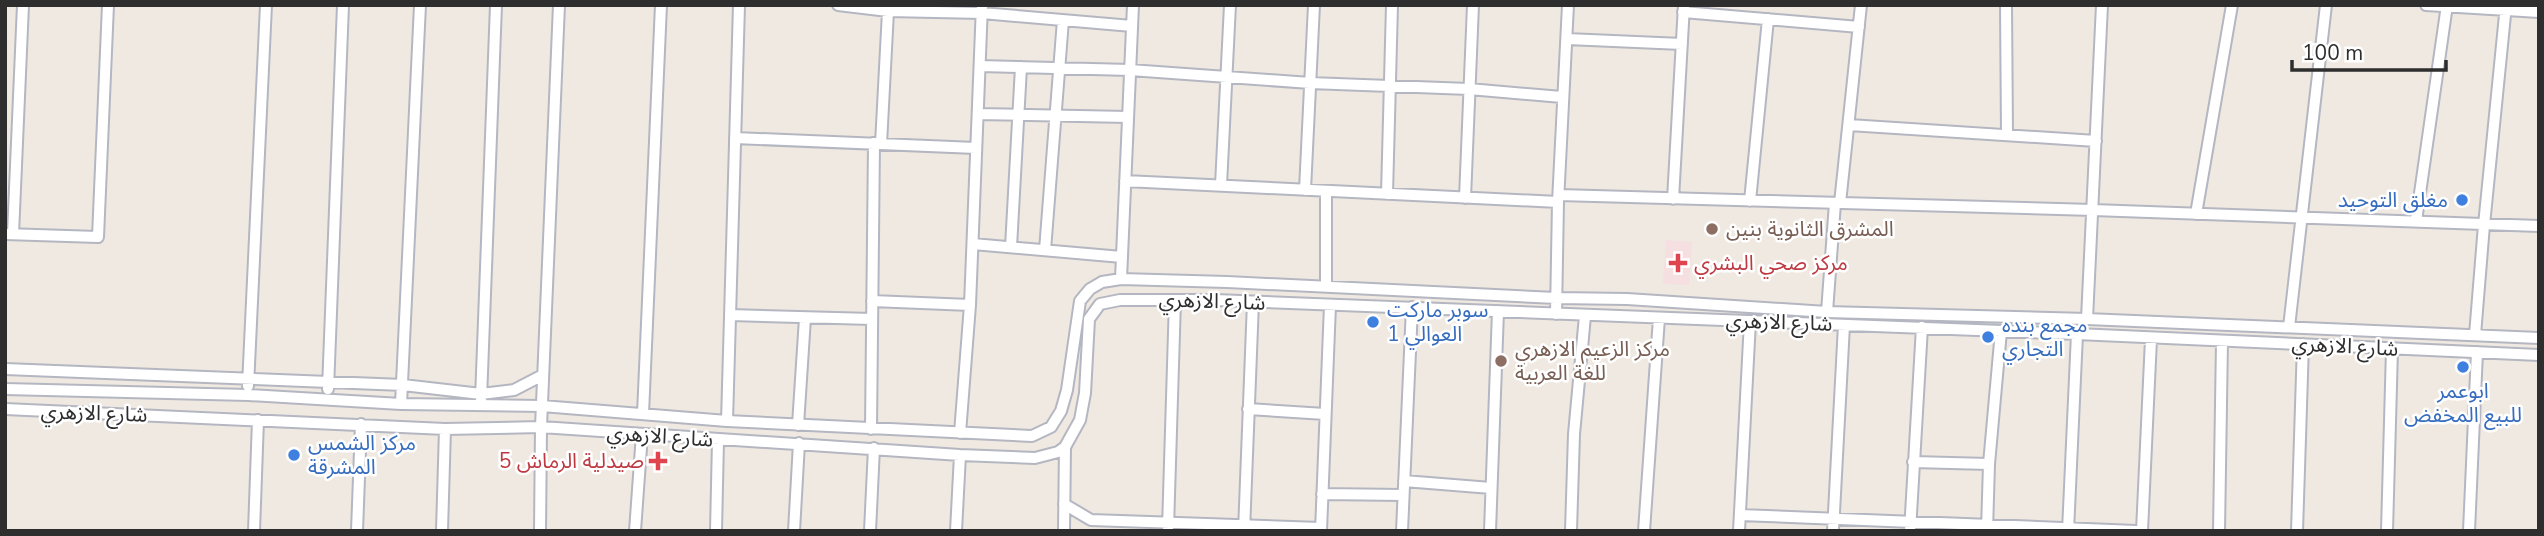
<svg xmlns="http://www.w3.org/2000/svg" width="2544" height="536" viewBox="0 0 2544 536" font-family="'Nunito Sans','Noto Sans Arabic',sans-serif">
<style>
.medical{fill:#f5dfe0}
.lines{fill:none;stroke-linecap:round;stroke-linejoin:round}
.minor-casing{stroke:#b4b7c1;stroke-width:14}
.minor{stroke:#fff;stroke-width:10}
.shop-dot{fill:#3f7fe0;stroke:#fff;stroke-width:2.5}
.education-dot{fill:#8d6e63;stroke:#fff;stroke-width:2.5}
.health-dot{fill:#e0444e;stroke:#fff;stroke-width:2.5}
.labels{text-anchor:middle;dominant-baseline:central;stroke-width:5;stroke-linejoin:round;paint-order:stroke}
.shop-label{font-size:21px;fill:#366cbe;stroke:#fff;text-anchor:start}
.education-label{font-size:21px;fill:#785e54;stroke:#fff;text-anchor:start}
.health-label{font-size:21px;fill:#be3a42;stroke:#fff;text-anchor:start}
.street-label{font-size:21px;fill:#2e2e2e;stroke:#fff}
</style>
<rect width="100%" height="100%" fill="#efe9e1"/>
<path class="medical" d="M1666,240L1692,242L1689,285L1663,284Z"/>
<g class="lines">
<g class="minor-casing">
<path id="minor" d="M838,5L888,11L982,13L1132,26
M2006,5L2007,135
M2426,5L2539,12
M1683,12L1859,27
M1567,39L1682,44
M980,66L1130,70L1310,83L1469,89L1562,97
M978,114L1128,117
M1849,125L2096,141
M735,138L976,148
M881,144L888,11
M1125,181L1558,202
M1221,185L1230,5
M1305,190L1314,5
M1387,194L1392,5
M1559,195L2093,210L2539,226
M1465,198L1473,5
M1673,199L1684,5
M1750,201L1768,19
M1840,203L1861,5
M2196,214L2232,5
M2416,221L2447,5
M5,234L98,237L108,5
M13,234L23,5
M973,244L1122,257
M1011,247L1021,67
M1045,250L1063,20
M1121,279L1133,5
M1326,287V191
M872,301L970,305
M1827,312L1835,203
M1556,314L1558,202L1568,5
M730,315L872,319
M2087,319L2102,5
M2289,327L2326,5
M2475,335L2484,225L2506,5
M5,369L403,385L481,394L514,390L543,375
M248,386L266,5
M5,389L248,395L401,404L542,406L727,421L1032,436L1051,427L1061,411L1067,390L1080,301L1090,289L1102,282L1121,279L1227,282L1556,298L1627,299L1827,312L2087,319L2539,338
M328,389L343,5
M481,399L496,5
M401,404L420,5
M5,409L445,429L541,427L960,455L1035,458L1058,452L1065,447L1080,420L1085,393L1089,319L1100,304L1120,300H1215L2077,334L2539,355
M1248,409L1325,414
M643,414L661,5
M727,421L739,5
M798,425L805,318
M871,429L874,143
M960,433L970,305L982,5
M1913,462L1989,464
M1404,481L1491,488
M1322,494L1403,495
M1064,504L1091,520L1321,528
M1740,515L2136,531
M1168,528L1175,300
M254,531L258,420
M357,531L361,424
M442,531L445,429
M540,531L541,427L559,5
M635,531L642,434
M716,531L718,440
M794,531L799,443
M870,531L874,448
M956,531L960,455
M1064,531L1065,447
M1244,531L1253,302
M1321,531L1330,305
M1402,531L1412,307
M1490,531L1498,311
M1571,531L1574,434L1585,316
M1644,531L1659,318
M1739,531L1750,321
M1833,531L1844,325
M1910,531L1922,327
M1987,531L1989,464L2001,331
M2068,531L2077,334
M2142,531L2151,339
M2219,531L2222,341
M2297,531L2303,344
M2387,531L2392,349
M2469,531L2477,352"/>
</g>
<use href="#minor" class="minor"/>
</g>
<g class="shop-dot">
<circle cx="2462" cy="200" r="7"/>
<circle cx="1373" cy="322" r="7"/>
<circle cx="1988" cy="337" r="7"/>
<circle cx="2463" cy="367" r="7"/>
<circle cx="294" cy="455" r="7"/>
</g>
<g class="education-dot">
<circle cx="1712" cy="229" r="7"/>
<circle cx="1501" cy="361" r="7"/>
</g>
<g class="health-dot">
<path d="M1674.5 252.5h7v7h7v7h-7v7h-7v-7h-7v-7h7z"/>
<path d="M654.5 450.5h7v7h7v7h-7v7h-7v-7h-7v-7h7z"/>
</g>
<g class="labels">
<g class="shop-label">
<text x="2448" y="200" text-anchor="end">مغلق التوحيد</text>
<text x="1387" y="310">سوبر ماركت<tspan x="1387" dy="24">العوالي 1</tspan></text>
<text x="2002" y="325">مجمع بنده<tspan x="2002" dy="24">التجاري</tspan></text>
<text x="2463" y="391" text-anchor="middle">ابوعمر<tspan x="2463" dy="24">للبيع المخفض</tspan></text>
<text x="308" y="443">مركز الشمس<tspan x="308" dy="24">المشرقة</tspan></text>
</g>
<g class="education-label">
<text x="1726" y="229">المشرق الثانوية بنين</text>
<text x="1515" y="349">مركز الزعيم الازهري<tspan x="1515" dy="24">للغة العربية</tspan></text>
</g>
<g class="health-label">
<text x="1694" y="263">مركز صحي البشري</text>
<text x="644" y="461" text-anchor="end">صيدلية الرماش 5</text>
</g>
<g class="street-label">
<text transform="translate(1212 301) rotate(2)">شارع الازهري</text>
<text transform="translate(1779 322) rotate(2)">شارع الازهري</text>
<text transform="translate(2345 346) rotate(3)">شارع الازهري</text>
<text transform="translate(94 413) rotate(2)">شارع الازهري</text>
<text transform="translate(660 436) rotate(4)">شارع الازهري</text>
</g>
</g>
<rect width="2544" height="536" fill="none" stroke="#2e2e2e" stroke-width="14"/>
<path d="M2292 60v10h154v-10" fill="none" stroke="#2e2e2e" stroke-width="3.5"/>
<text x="2302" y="60" font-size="21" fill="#2e2e2e" stroke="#ffffff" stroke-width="5" paint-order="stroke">100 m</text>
</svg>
